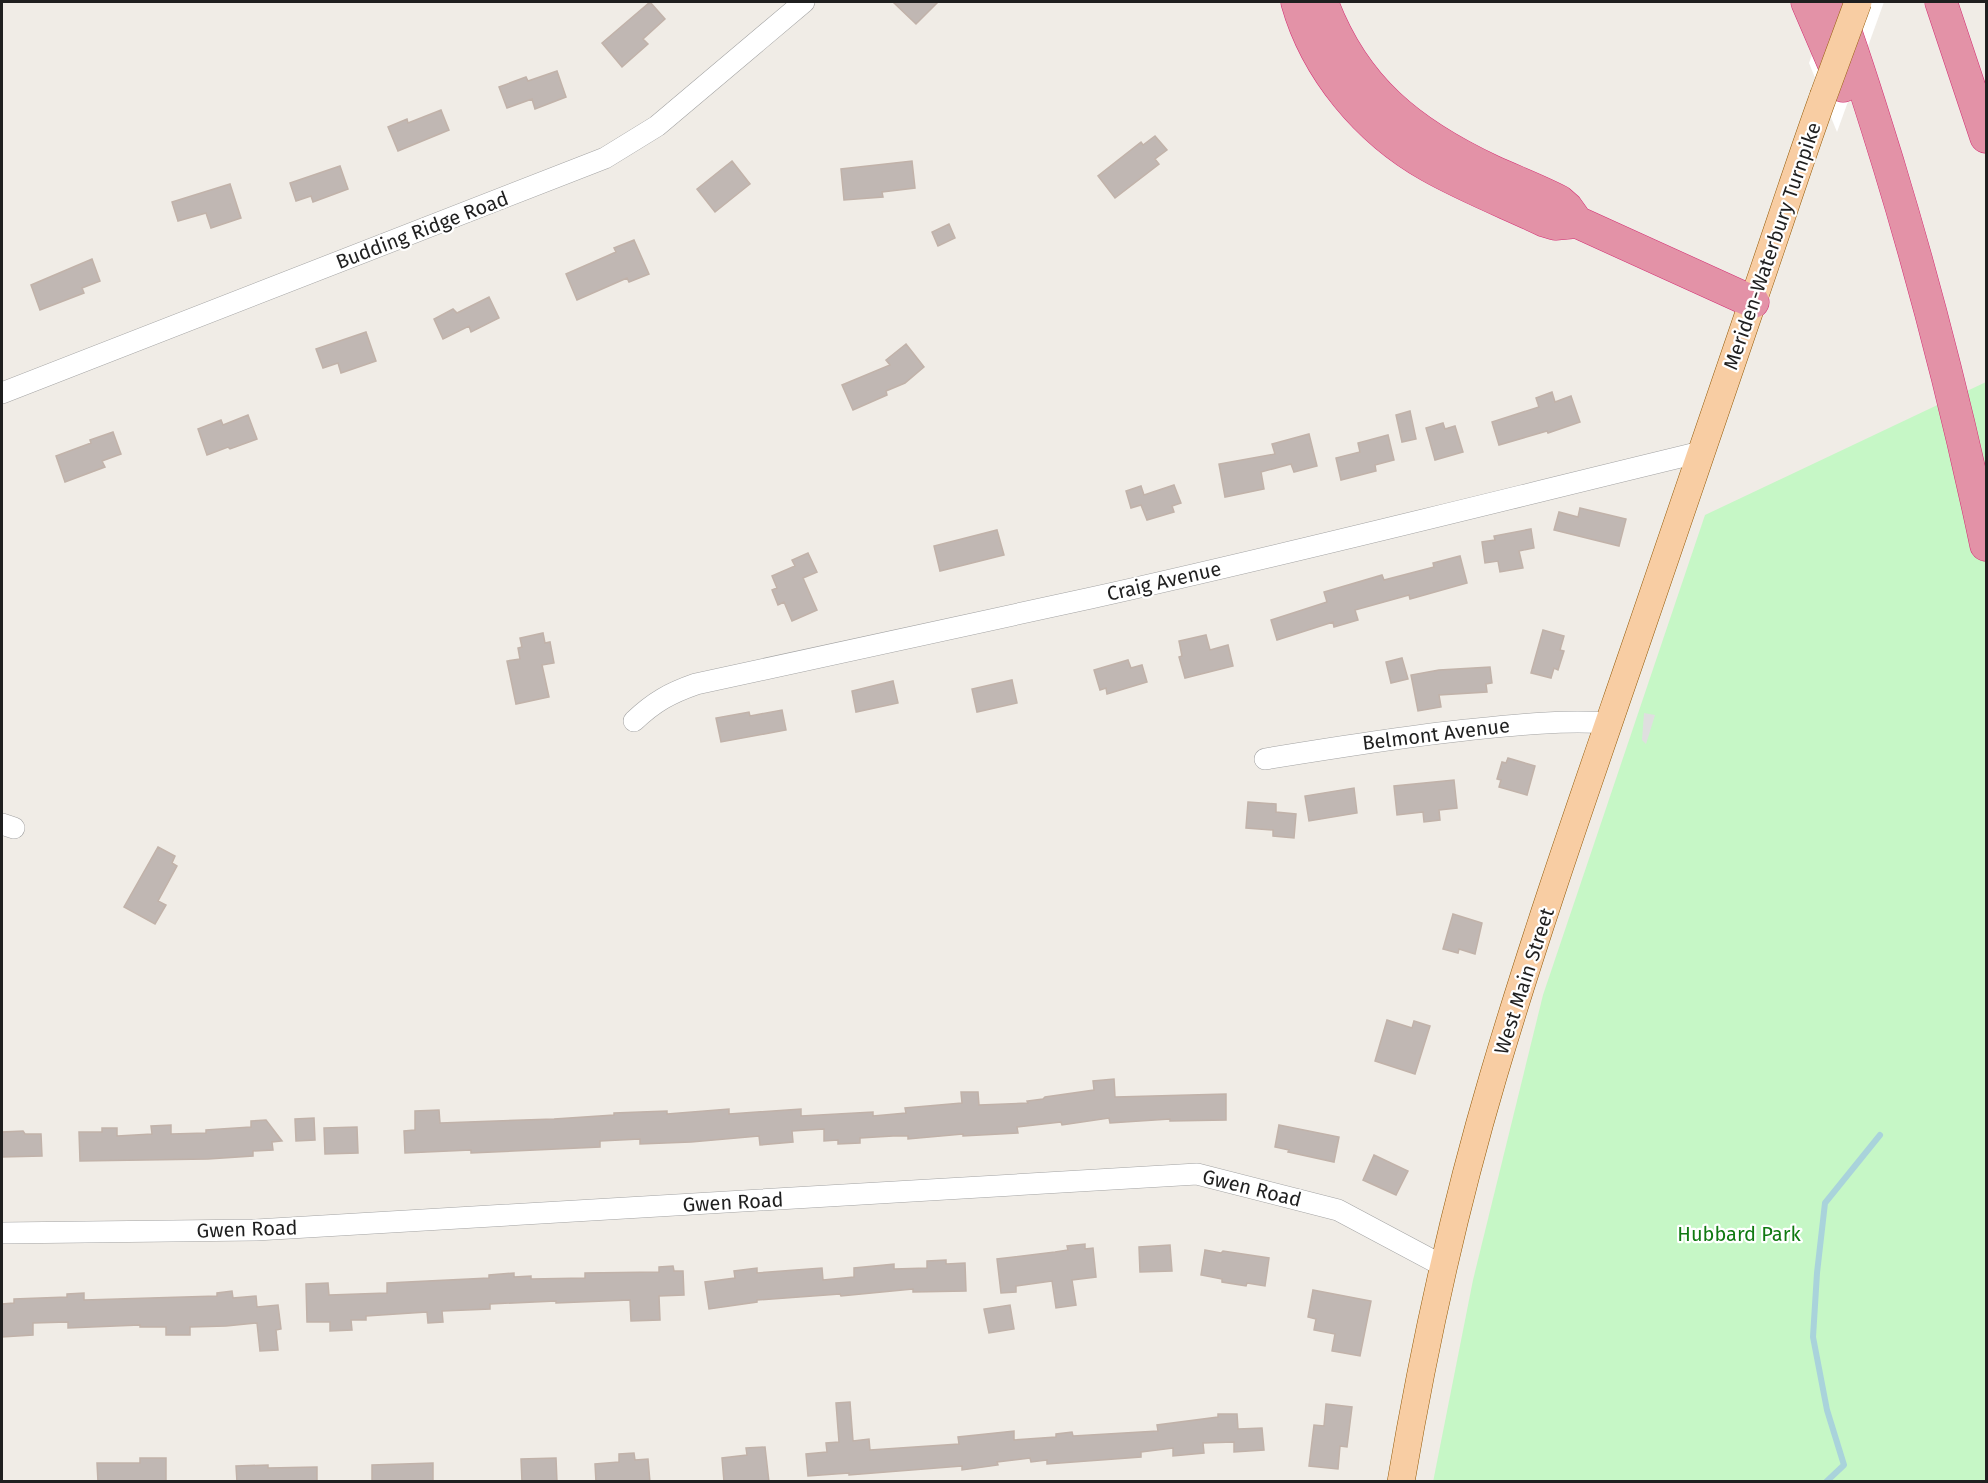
<svg xmlns="http://www.w3.org/2000/svg" width="1988" height="1483" viewBox="0 0 1988 1483" font-family="'Fira Sans',sans-serif">
<style>
.park{fill:#c6f7c6}
.parking{fill:#dfdfdf}
.pier{fill:#fff}
.lines{fill:none;stroke-linecap:round;stroke-linejoin:round}
.stream{stroke:#a9d3db;stroke-width:6}
.building{fill:#c0b7b3;stroke:#c1b2a9;stroke-width:1.5}
.minor-casing{stroke:#a3a3a3;stroke-width:22}
.major-casing{stroke:#945a07;stroke-width:28}
.highway-casing{stroke:#d32e73;stroke-width:33}
.minor{stroke:#fff;stroke-width:21}
.major{stroke:#f8cda3;stroke-width:27}
.highway{stroke:#e392a7;stroke-width:32}
.major-bridge-casing{stroke:#945a07;stroke-width:28;stroke-linecap:butt}
.major-bridge{stroke:#f8cda3;stroke-width:27}
.labels{text-anchor:middle;dominant-baseline:central;stroke-width:4.5;stroke-linejoin:round;paint-order:stroke}
.street-label{font-size:20px;fill:#1f1f1f;stroke:#fff}
.park-label{font-size:20px;fill:#117a12;stroke:#fff}
</style>
<rect width="100%" height="100%" fill="#f0ece6"/>
<path class="park" d="M1986,382V1481L1433,1482L1473,1280L1543,995L1705,515Z"/>
<path class="parking" d="M1644,713L1655,715L1646,744L1642,740Z"/>
<path class="pier" d="M1832,2H1884L1837,132L1809,63Z"/>
<g class="lines">
<path class="stream" d="M1826,1482L1844,1465L1827,1410L1813,1337L1817,1273L1825,1203L1880,1135"/>
</g>
<path class="building" d="M650,2L665,19L643,39L648,44L622,67L602,43Z
M893,2H938L916,24Z
M557,71L566,97L535,109L532,99L507,108L499,87L526,77L528,81Z
M441,110L449,130L398,151L388,127L407,119L408,123Z
M1155,136L1167,150L1155,159L1159,164L1115,198L1098,176L1141,142L1143,145Z
M732,161L750,184L715,212L697,189Z
M912,161L915,188L882,192L883,197L844,200L841,169Z
M340,166L348,189L313,202L311,196L296,201L290,183Z
M230,184L241,218L211,228L206,213L178,221L172,202Z
M949,224L955,238L938,246L932,232Z
M634,240L649,274L629,282L627,278L577,300L566,274L616,252L614,248Z
M92,259L100,281L82,288L84,293L40,310L31,285Z
M489,297L499,318L471,332L469,326L443,339L434,319L453,309L457,313Z
M366,332L376,361L341,373L338,363L323,368L316,349Z
M906,344L924,367L905,383L886,391L887,395L853,410L842,385L890,365L886,360Z
M1552,392L1555,402L1571,396L1580,422L1548,433L1547,431L1499,445L1492,422L1539,407L1536,398Z
M1410,411L1416,439L1402,442L1396,415Z
M248,415L257,439L230,449L228,447L207,455L198,429L221,420L223,425Z
M1443,423L1445,429L1455,426L1463,452L1435,460L1426,428Z
M113,432L121,454L102,461L105,467L65,482L56,456L91,443L90,440Z
M1309,434L1317,466L1294,472L1291,464L1261,472L1264,489L1225,497L1219,464L1275,454L1272,444Z
M1388,435L1394,460L1375,465L1376,471L1341,480L1336,458L1360,452L1358,443Z
M1174,485L1181,503L1172,506L1174,512L1147,520L1141,505L1131,508L1126,491L1141,486L1144,495Z
M1580,508L1626,519L1619,546L1554,530L1559,512L1578,517Z
M1531,529L1534,548L1519,551L1523,568L1500,572L1498,561L1485,563L1482,542L1495,540L1494,536Z
M997,530L1004,555L940,571L934,546Z
M808,553L817,572L803,578L817,610L792,621L784,602L778,605L772,590L777,588L772,576L795,566L792,560Z
M1460,556L1467,583L1410,599L1409,595L1355,610L1358,620L1334,627L1333,622L1277,640L1271,620L1327,602L1324,592L1382,575L1384,580L1434,567L1433,563Z
M1543,630L1564,636L1560,650L1564,651L1558,670L1554,668L1551,678L1531,673Z
M543,633L545,643L550,642L554,663L542,665L549,697L516,704L507,661L520,659L518,648L522,647L520,638Z
M1206,635L1210,650L1228,645L1233,666L1185,678L1179,657L1182,656L1179,641Z
M1402,658L1408,679L1391,683L1386,662Z
M1128,660L1131,668L1142,665L1147,682L1107,694L1106,688L1100,690L1094,670Z
M1490,667L1492,683L1486,684L1487,692L1439,695L1441,707L1418,711L1411,675L1439,670Z
M1012,680L1017,703L977,712L972,689Z
M893,681L898,703L856,712L852,691Z
M782,710L786,730L721,742L716,718L749,712L750,716Z
M1508,758L1535,766L1527,795L1499,787L1501,780L1497,779L1502,762L1506,763Z
M1454,780L1457,808L1439,810L1440,820L1424,822L1423,812L1397,815L1394,786Z
M1354,788L1357,813L1309,821L1305,796Z
M1248,802L1276,804V812L1296,814L1294,838L1273,836V830L1246,828Z
M158,847L175,856L172,863L177,866L158,901L166,905L155,924L124,907Z
M1453,914L1482,923L1475,954L1459,949L1458,953L1443,949Z
M1387,1020L1412,1028L1414,1021L1430,1026L1415,1074L1375,1061Z
M1114,1079L1115,1097L1226,1094V1120L1170,1121V1119L1110,1123L1109,1118L1062,1125L1061,1122L1017,1127L1018,1133L963,1136V1134L908,1139V1136H893L860,1138V1143L838,1144V1140L824,1141V1129L792,1131L793,1142L760,1145L759,1136L691,1142L640,1144V1139L600,1141V1147L471,1153V1150L405,1153L404,1131L415,1130V1111L439,1110L440,1123L554,1119L614,1115V1113L667,1111V1114L729,1109V1114L801,1109V1116L873,1112V1116L906,1113L905,1108L962,1103L961,1092H978L979,1105L1028,1103L1027,1101L1043,1099L1045,1097L1094,1090L1093,1081Z
M314,1118L315,1140L296,1141L295,1119Z
M266,1120L282,1141L272,1142L273,1150L253,1151V1156L208,1159L80,1161L79,1132H102V1128H117V1136L152,1134L151,1126L171,1125V1134L206,1133V1130L251,1127V1121Z
M1279,1125L1339,1137L1334,1162L1288,1152L1289,1150L1275,1147Z
M357,1127L358,1153L325,1154L324,1128Z
M23,1131L25,1134H41L42,1156L2,1157V1132Z
M1374,1155L1408,1171L1396,1195L1363,1180Z
M1085,1244V1249L1093,1248L1096,1277L1072,1280L1076,1305L1056,1308L1052,1281L1016,1286V1292L1001,1293L997,1259L1055,1252L1068,1250L1067,1246Z
M1170,1245L1172,1271L1140,1272L1139,1247Z
M1205,1250L1221,1253L1223,1251L1269,1258L1265,1286L1247,1283L1246,1286L1222,1282V1279L1201,1275Z
M946,1260V1264L965,1263L966,1291L913,1292V1289L841,1296L840,1294L757,1300V1302L709,1309L705,1282L735,1278L734,1271L757,1268V1273L822,1268L823,1280L854,1277V1268L894,1264V1269L927,1268V1261Z
M673,1266L674,1271H683L684,1295L659,1296L660,1320L631,1321L630,1300L556,1303V1301L490,1304V1309L442,1311L443,1322L428,1323L427,1312L366,1316V1320H351L352,1330L330,1331V1322H307L306,1284L328,1283L329,1295L387,1293V1283L489,1278V1275L514,1273V1277L531,1276V1279L585,1278V1273L659,1272V1267Z
M1313,1290L1371,1301L1360,1356L1332,1351L1335,1334L1314,1330L1316,1319L1308,1317Z
M232,1291L233,1298L256,1296L257,1307L278,1305L281,1329L276,1330L278,1350L260,1351L257,1323L226,1326L190,1327V1335H166V1327H140V1325L68,1328V1322L33,1323V1335L2,1337V1304L14,1303V1299L67,1297V1294L84,1293V1300L217,1296V1293Z
M1010,1305L1014,1329L989,1333L984,1309Z
M850,1402L853,1441L869,1439L870,1450L959,1444L958,1437L1014,1431V1440L1056,1437V1434L1072,1432L1073,1436L1158,1431L1157,1425L1218,1417V1414H1237L1238,1429L1262,1428L1264,1450L1234,1452V1442L1203,1443L1204,1453L1173,1456V1448L1141,1452V1457L1047,1464V1460L1031,1462L1030,1458L997,1462L998,1465L962,1470V1466L849,1475V1473L808,1476L806,1454L827,1452L826,1443L839,1442L836,1403Z
M1326,1404L1352,1407L1347,1447L1340,1446L1338,1469L1309,1466L1314,1425L1324,1426Z
M765,1447L769,1482H724L722,1458L747,1455L746,1448Z
M634,1453L635,1460L648,1459L650,1482H596L595,1464L619,1462V1454Z
M140,1458H166V1482H98L97,1463H140Z
M556,1458L557,1482H522L521,1459Z
M433,1463V1482H372V1465Z
M268,1465V1468L317,1467V1482H237L236,1466Z"/>
<g class="lines">
<g class="minor-casing">
<path id="minor" d="M2,393L605,158L657,126L804,2
M634,721C654,702 670,693 696,684C828,654 960,627 1091,598C1295,553 1498,501 1701,452
M1265,759C1332,748 1399,737 1466,730C1515,725 1559,720 1608,723
M2,824L14,828
M2,1233L256,1230L1197,1174L1338,1210L1445,1267"/>
</g>
<g class="major-casing">
<path id="major" d="M1401,1482C1424,1346 1454,1209 1493,1077C1537,928 1589,781 1639,635C1676,524 1715,414 1752,304C1776,235 1798,166 1823,97"/>
</g>
<g class="highway-casing">
<path id="highway" d="M1297,2C1316,70 1367,131 1429,166C1466,187 1507,203 1545,221L1555,224L1577,222L1753,302
M1322,2C1354,88 1411,133 1492,171C1514,181 1538,190 1559,201L1567,208L1577,222
M1807,2L1843,86
M1835,2C1855,55 1872,111 1889,166C1927,291 1959,417 1986,545
M1941,2L1986,137"/>
</g>
<use href="#minor" class="minor"/>
<use href="#major" class="major"/>
<use href="#highway" class="highway"/>
<g class="major-bridge-casing">
<path id="major-bridge" d="M1823,97L1858,2"/>
</g>
<use href="#major-bridge" class="major-bridge"/>
</g>
<g class="labels">
<g class="street-label">
<text transform="translate(422 230) rotate(-21)">Budding Ridge Road</text>
<text transform="translate(1772 246) rotate(-71)">Meriden-Waterbury Turnpike</text>
<text transform="translate(1164 581) rotate(-13)">Craig Avenue</text>
<text transform="translate(1436 734) rotate(-7)">Belmont Avenue</text>
<text transform="translate(1524 981) rotate(-72)">West Main Street</text>
<text transform="translate(1252 1188) rotate(14)">Gwen Road</text>
<text transform="translate(733 1202) rotate(-3)">Gwen Road</text>
<text transform="translate(247 1229) rotate(-2)">Gwen Road</text>
</g>
<g class="park-label">
<text x="1739" y="1234">Hubbard Park</text>
</g>
</g>
<rect width="1988" height="1483" fill="none" stroke="#1f1f1f" stroke-width="6"/>
</svg>
